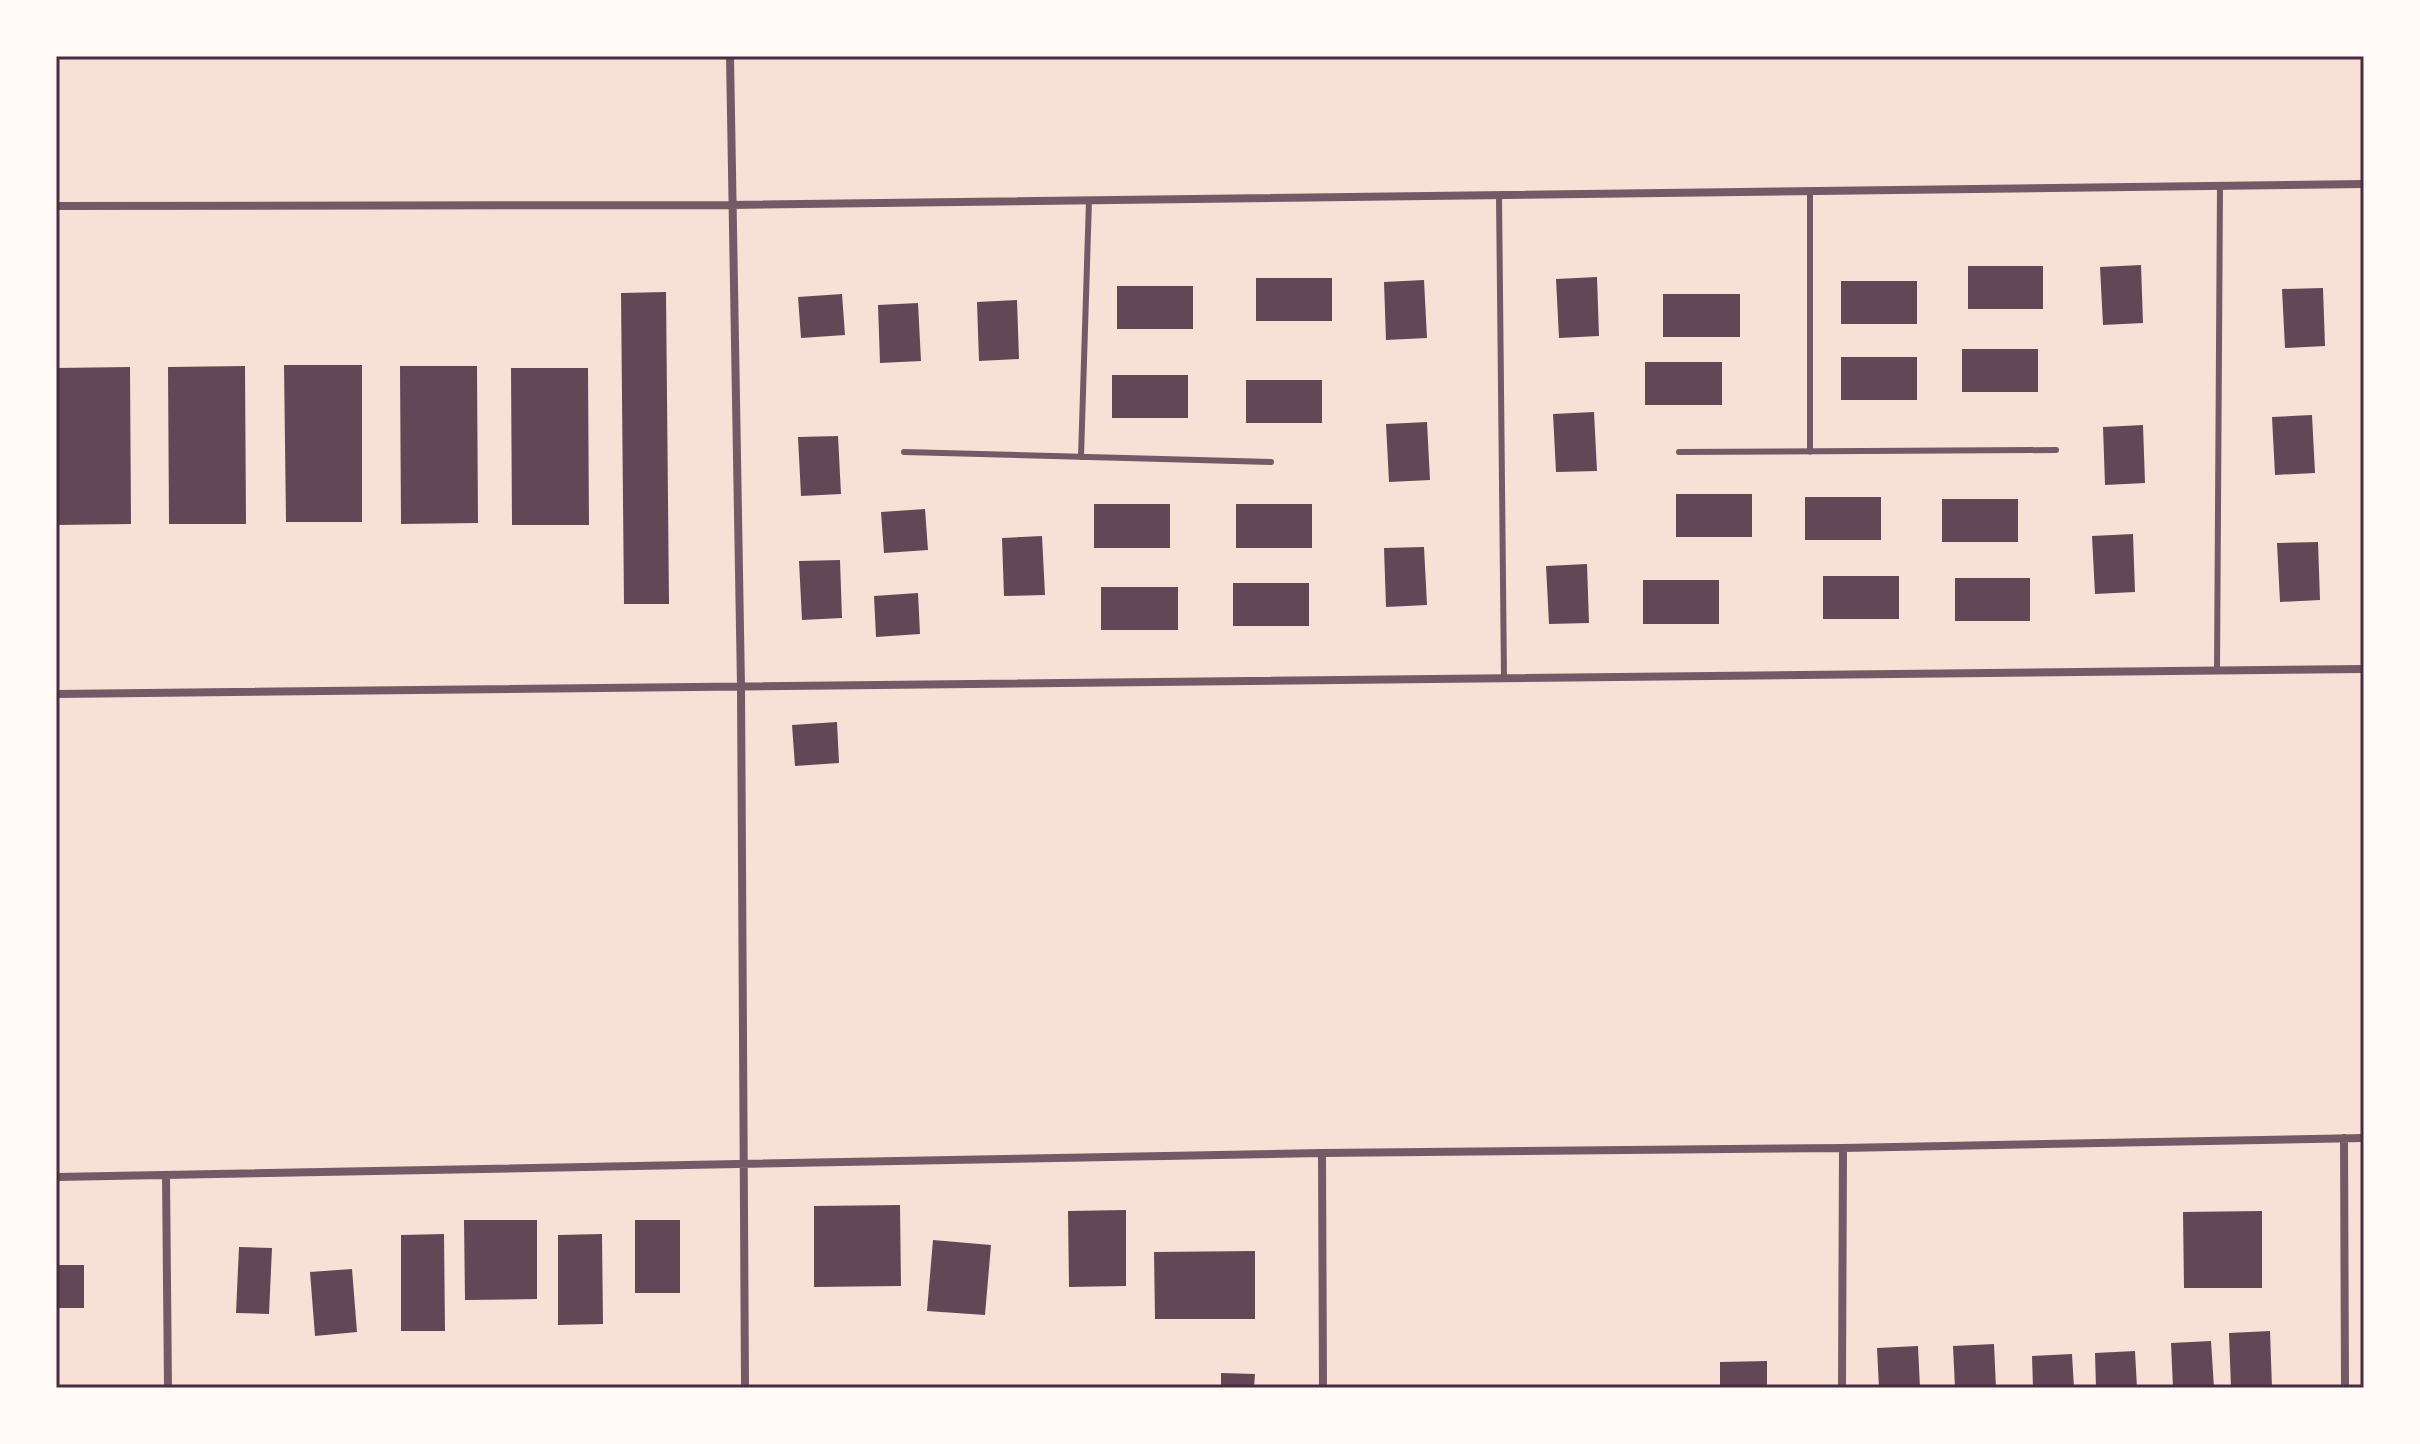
<svg xmlns="http://www.w3.org/2000/svg" width="2420" height="1444" viewBox="0 0 2420 1444" font-family="Literata,serif">
<style>
.building{fill:#644757}
.lines{fill:none;stroke-linecap:round;stroke-linejoin:round}
.service{stroke:#755966;stroke-width:6}
.minor{stroke:#755966;stroke-width:8}
.neatline{fill:none;stroke:#4a2c40;stroke-width:3}
</style>
<rect width="100%" height="100%" fill="#f7e1d7"/>
<path class="building" d="M2141,265L2143,323L2103,325L2100,267Z
M1968,266H2043V309H1968Z
M1597,277L1599,336L1559,338L1556,279Z
M1256,278H1332V321H1256Z
M1424,280L1427,338L1386,340L1384,282Z
M1841,281H1917V324H1841Z
M1117,286H1193V329H1117Z
M2323,288L2325,346L2285,348L2282,289Z
M666,292L669,604H624L621,293Z
M842,294L845,335L801,338L798,297Z
M1663,294H1740V337H1663Z
M1017,300L1019,359L979,361L977,302Z
M918,303L921,361L880,363L878,305Z
M1962,349H2038V392H1962Z
M1841,357H1917V400H1841Z
M1645,362H1722V405H1645Z
M284,365H362V522H286Z
M245,366L246,524H169L168,367Z
M400,366H477L478,523L401,524Z
M130,367L131,524L56,525V368Z
M511,368H588L589,525H512Z
M1112,375H1188V418H1112Z
M1246,380H1322V423H1246Z
M1594,412L1597,471L1556,472L1553,414Z
M2312,415L2315,473L2275,475L2272,417Z
M1427,422L1430,480L1389,482L1386,424Z
M2143,425L2145,483L2105,485L2103,427Z
M838,436L841,494L801,496L798,437Z
M1676,494H1752V537H1676Z
M1805,497H1881V540H1805Z
M1942,499H2018V542H1942Z
M1094,504H1170V548H1094Z
M1236,504H1312V548H1236Z
M925,509L928,550L884,553L881,512Z
M2133,534L2135,592L2095,594L2092,536Z
M1042,536L1045,595L1004,596L1002,538Z
M2318,542L2320,600L2280,602L2277,543Z
M1424,547L1427,605L1386,607L1384,548Z
M840,560L842,618L802,620L799,561Z
M1587,564L1589,623L1549,624L1546,566Z
M1823,576H1899V619H1823Z
M1955,578H2030V621H1955Z
M1643,580H1719V624H1643Z
M1233,583H1309V626H1233Z
M1101,587H1178V630H1101Z
M918,593L920,634L876,637L874,596Z
M837,722L839,763L795,766L792,725Z
M900,1205L901,1286L814,1287V1206Z
M1126,1210V1286L1069,1287L1068,1211Z
M2262,1211V1288H2184L2183,1212Z
M464,1220H537V1299L465,1300Z
M635,1220H680V1293H635Z
M444,1234L445,1331H401V1235Z
M602,1234L603,1324L558,1325V1235Z
M933,1240L991,1245L985,1315L927,1311Z
M239,1247L272,1248L269,1314L236,1313Z
M1255,1251V1319H1155L1154,1252Z
M56,1265H84V1308H56Z
M352,1269L357,1332L315,1336L310,1272Z
M2270,1331L2272,1388H2231L2229,1333Z
M2211,1341L2214,1388H2173L2171,1343Z
M1994,1344L1996,1388H1955L1953,1346Z
M1918,1346L1920,1388H1879L1877,1348Z
M2135,1351L2137,1388H2096L2095,1353Z
M2072,1354L2074,1388H2033L2032,1356Z
M1767,1361V1388H1720V1362Z
M1221,1373L1255,1374L1254,1388H1221Z"/>
<g class="lines">
<path class="service" d="M1810,191V452
M1499,195L1504,678
M904,452L1271,462
M1679,452L2056,450
M1081,457L1089,200
M2217,671L2220,186"/>
<path class="minor" d="M730,56L741,686L745,1388
M56,206L731,205L2364,184
M56,694L2364,669
M2344,1138L2345,1388
M1322,1153L1323,1388
M166,1175L168,1388
M56,1177L1322,1153L1843,1148L2364,1138
M1842,1388L1843,1148"/>
</g>
<rect width="2420" height="1444" fill="none" stroke="#fffaf5" stroke-width="116"/>
<rect x="58" y="58" width="2304" height="1328" class="neatline"/>
</svg>
